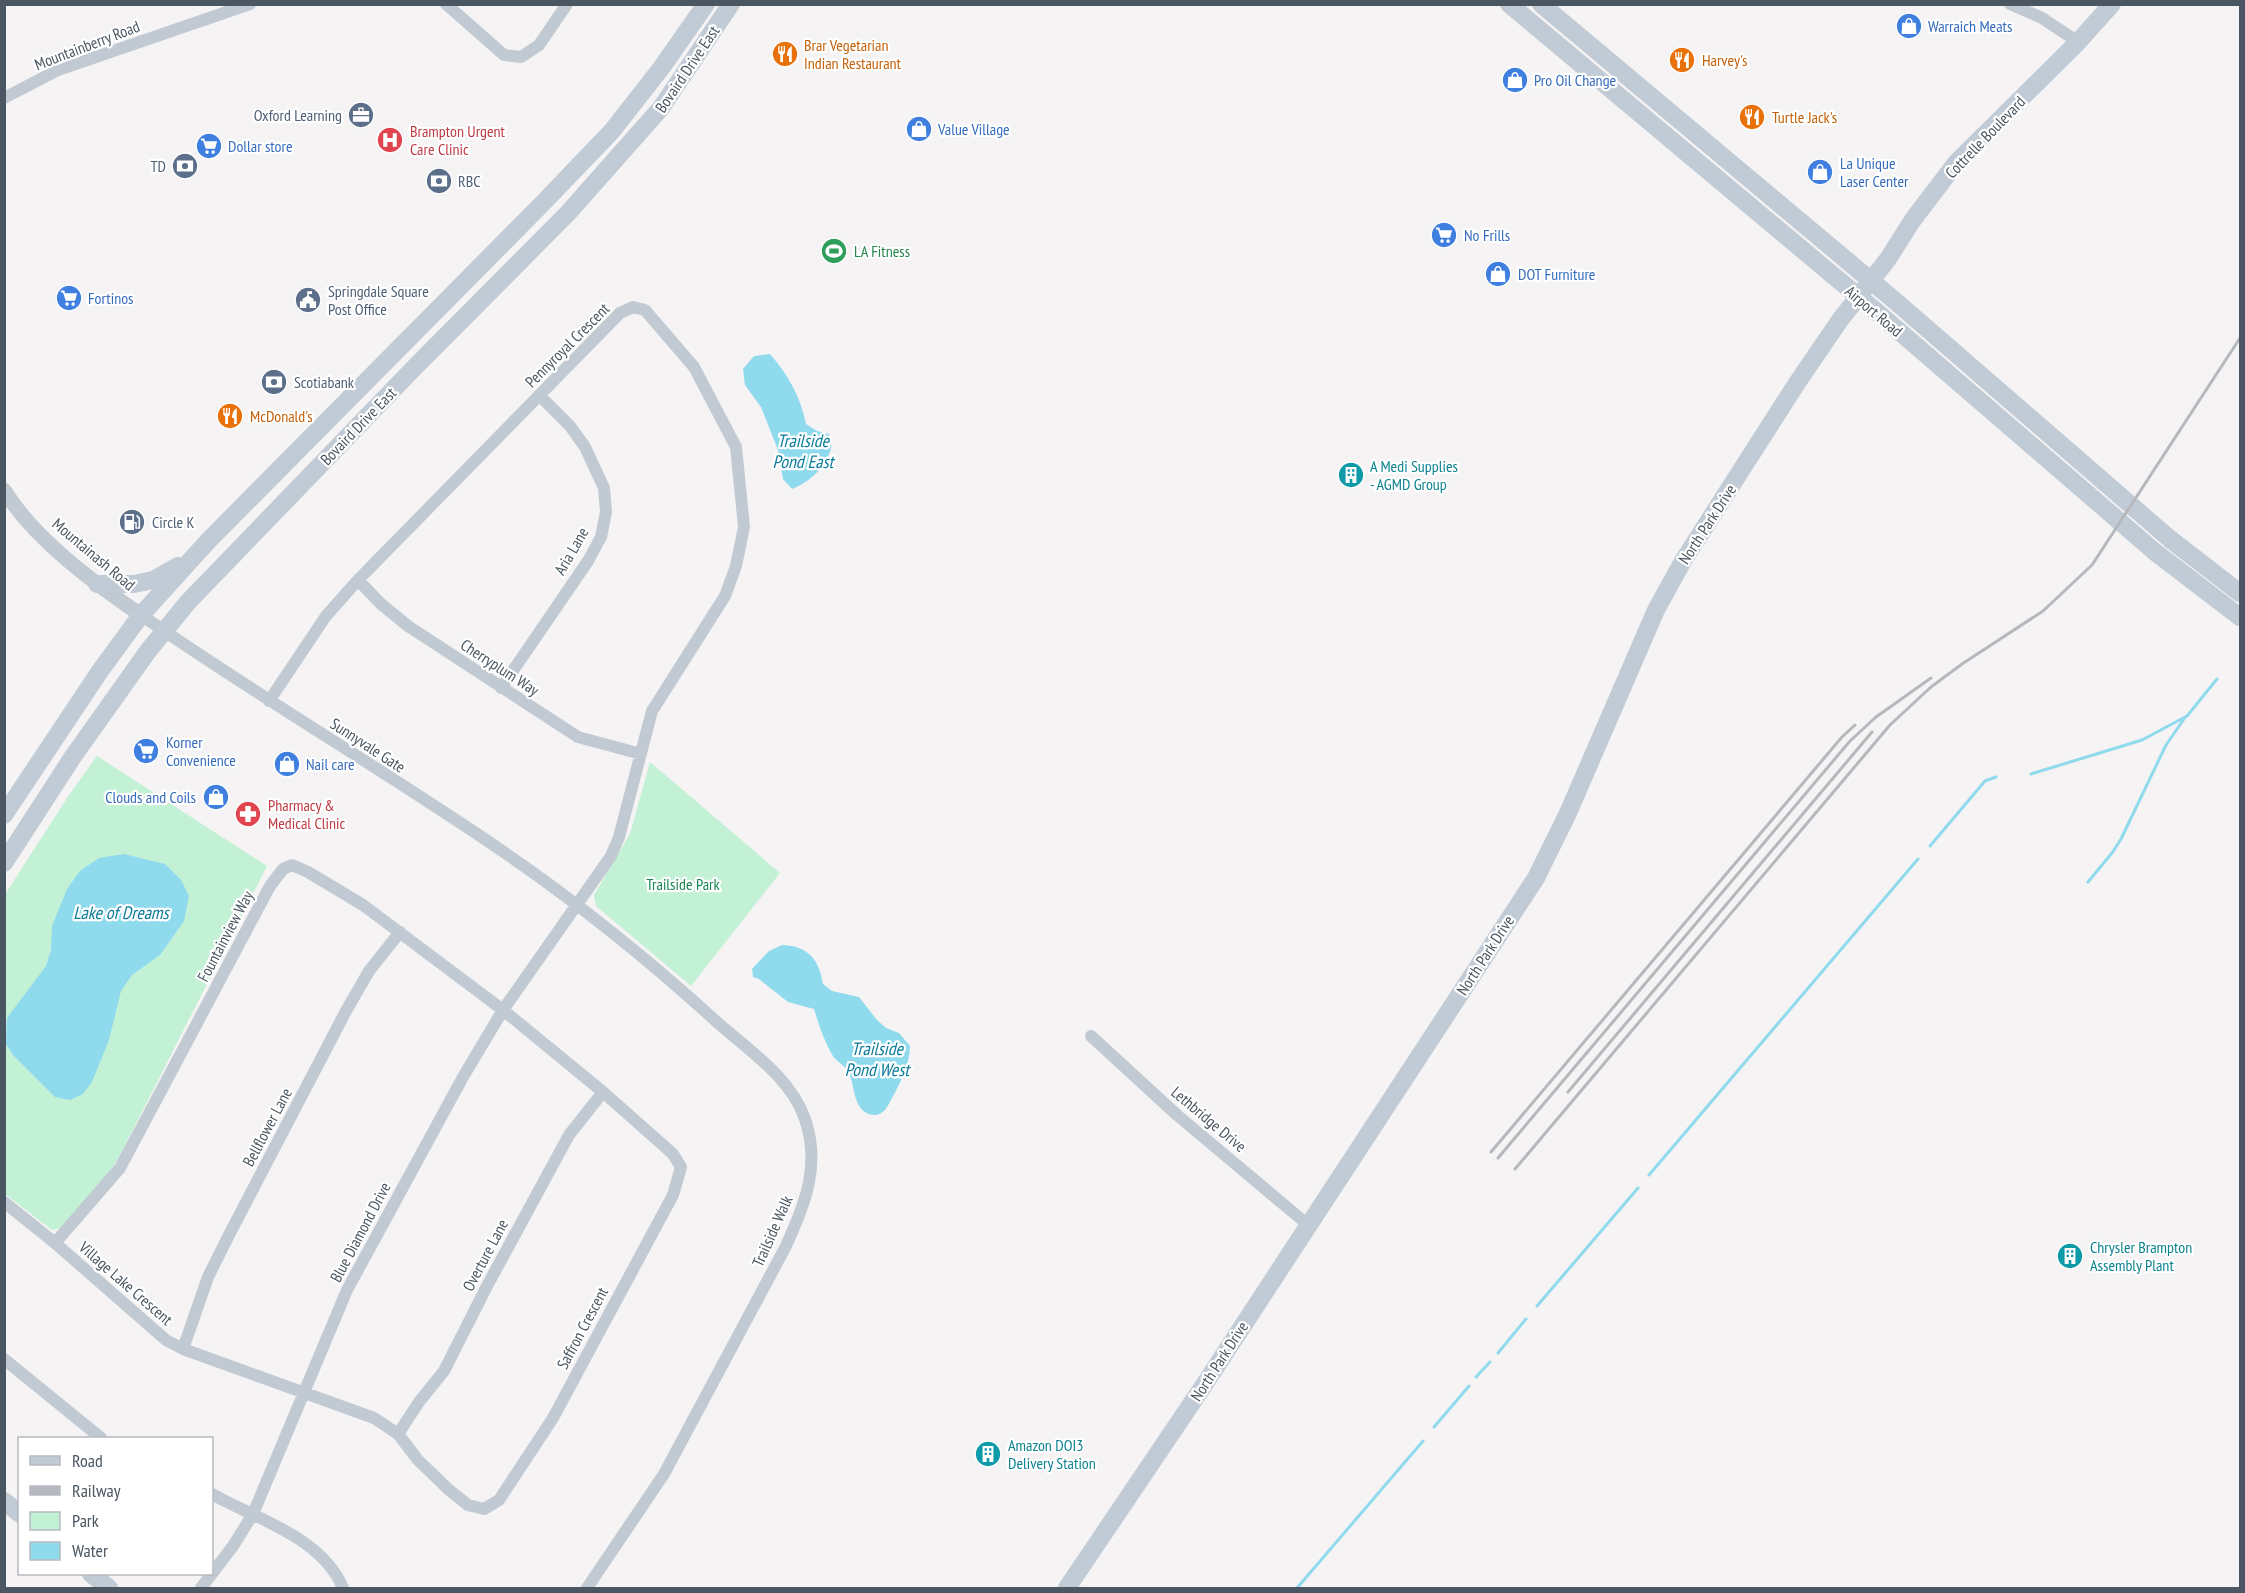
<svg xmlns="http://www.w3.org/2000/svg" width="2245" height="1593" viewBox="0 0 2245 1593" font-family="'PT Sans Narrow',sans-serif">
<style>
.green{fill:#c3f1d5}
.water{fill:#90daee}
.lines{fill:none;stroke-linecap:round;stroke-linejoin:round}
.stream{stroke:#90daee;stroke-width:3}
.minor{stroke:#c1cad2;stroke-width:12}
.tertiary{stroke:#c1cad2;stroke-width:15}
.secondary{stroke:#c1cbd6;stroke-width:18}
.rail{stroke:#b5b8bd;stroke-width:3}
.labels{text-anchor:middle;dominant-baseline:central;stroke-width:4.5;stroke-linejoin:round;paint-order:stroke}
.shop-label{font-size:16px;fill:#366cbe;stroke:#fff;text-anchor:start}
.street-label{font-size:16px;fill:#4a5661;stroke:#fff}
.food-label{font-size:16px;fill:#c56008;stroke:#fff;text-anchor:start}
.service-label{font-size:16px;fill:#4e5e75;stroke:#fff;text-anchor:start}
.health-label{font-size:16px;fill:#be3a42;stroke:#fff;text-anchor:start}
.leisure-label{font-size:16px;fill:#27864d;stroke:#fff;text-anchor:start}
.culture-label{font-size:16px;fill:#0d838f;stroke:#fff;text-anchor:start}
.park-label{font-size:16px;fill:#17864f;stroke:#fff}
.water-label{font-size:18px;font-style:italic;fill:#0c7c9b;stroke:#fff}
</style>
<rect width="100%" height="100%" fill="#f5f3f3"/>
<path class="green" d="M97,756L267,866L118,1159L110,1171L61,1228L52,1230L5,1194L4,896L69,795Z
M650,762L780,873L691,986L596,906L594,895L630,834Z"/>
<path class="water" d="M770,354C789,376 800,396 806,424L817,431L829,434C830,438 832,444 831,448C827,467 808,483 792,489L783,479L778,450L761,407L745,385L743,369L754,356Z
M124,854L165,864L181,880L189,896L184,921L160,955L132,975L121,991L109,1040L92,1082L83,1094L70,1100L55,1097L13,1055L6,1044L7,1018L46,966L51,950L52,926L67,889L80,871L99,858Z
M782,945C808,946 819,959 823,984L832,991L859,997L877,1020L886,1028L899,1033L910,1046C909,1066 902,1080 892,1098C888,1106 883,1116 873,1115C853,1113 855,1085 849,1073C846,1066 837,1062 833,1056C824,1041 819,1025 814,1009L788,1002L759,979L753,977L752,969L769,951Z"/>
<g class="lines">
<path class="stream" d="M2031,774L2142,740L2187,716L2217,679
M1930,846L1985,781L1996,777
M2088,882L2112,853L2121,839L2166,745L2184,719
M1649,1175L1918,859
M1537,1306L1638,1188
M1498,1353L1526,1319
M1476,1377L1490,1362
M1434,1427L1469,1386
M1297,1588L1423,1441"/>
<path class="minor" d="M446,4L504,55L521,57L539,45L567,4
M2010,4L2042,18L2078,42
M4,98L58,70L250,4
M358,580L381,604L408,626L578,737L641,754
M141,615C256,695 377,766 492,844C572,898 647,958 718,1023C750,1051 791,1078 805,1119C821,1166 805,1203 786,1246L664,1474L587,1588
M501,688L588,561L601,537L606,512L604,488L585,447L570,426L539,395
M1091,1036L1177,1115L1307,1224
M4,1202L55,1243L166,1340L183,1349L374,1418L398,1434L418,1460L448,1489L468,1505L484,1509L499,1500L553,1418L673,1195L681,1167L673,1154L603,1092L503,1010L363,905L308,872L292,865L283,869L270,886L120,1168L55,1243
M183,1349L208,1277L230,1233L346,1011L369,971L400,932
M4,1359L101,1438
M398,1434L419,1402L444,1371L487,1286L569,1135L603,1092
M212,1494C256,1519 322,1537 343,1588
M201,1588L233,1546L253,1514L347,1290L463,1077L503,1010L611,856L619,837L652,711L725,596L736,566L744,527L736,447L694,367L645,310L633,307L620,313L358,580L326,616L269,701"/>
<path class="tertiary" d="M4,490C34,539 94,583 141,615"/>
<path class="secondary" d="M1509,4L1878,313L2155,552L2240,617
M1541,4L1894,300L2170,539L2240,593
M97,584H134L153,580L178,566
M4,815L100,671L141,615L209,540L541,205L612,131L662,67L706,4
M4,863L72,758L148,651L188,602L413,369L568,213L661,108L731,4
M4,1501L20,1514
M91,1574L109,1588
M1067,1588L1208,1379L1536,878L1568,813L1656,610L1683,561L1797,383L1840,320L1888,259L1912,221L1956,163L2078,42L2112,4"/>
<path class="rail" d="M1568,1092L1872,732
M1491,1152L1842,737L1855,725
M1498,1158L1850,741L1876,717L1931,678
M1515,1169L1890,725L1931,687L1962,664L2043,611L2092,565L2240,338"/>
</g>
<defs>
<g id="shop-disc" transform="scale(1.35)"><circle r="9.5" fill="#3f7fe0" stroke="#fff"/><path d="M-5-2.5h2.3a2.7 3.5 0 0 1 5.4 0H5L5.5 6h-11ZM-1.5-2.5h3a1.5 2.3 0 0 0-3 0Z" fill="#fff"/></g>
<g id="restaurant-disc" transform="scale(1.35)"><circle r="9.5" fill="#e8710a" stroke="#fff"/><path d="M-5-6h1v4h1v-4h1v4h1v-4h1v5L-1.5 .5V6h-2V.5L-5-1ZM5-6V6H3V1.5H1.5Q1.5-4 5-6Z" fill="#fff"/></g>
<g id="office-disc" transform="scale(1.35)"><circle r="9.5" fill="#5c6f8a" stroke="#fff"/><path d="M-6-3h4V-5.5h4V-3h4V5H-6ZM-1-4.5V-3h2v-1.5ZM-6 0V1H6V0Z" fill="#fff"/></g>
<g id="hospital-disc" transform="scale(1.35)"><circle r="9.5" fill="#e0444e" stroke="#fff"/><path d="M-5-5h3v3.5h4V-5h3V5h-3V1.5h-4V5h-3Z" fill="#fff"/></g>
<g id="supermarket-disc" transform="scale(1.35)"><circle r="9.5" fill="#3f7fe0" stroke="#fff"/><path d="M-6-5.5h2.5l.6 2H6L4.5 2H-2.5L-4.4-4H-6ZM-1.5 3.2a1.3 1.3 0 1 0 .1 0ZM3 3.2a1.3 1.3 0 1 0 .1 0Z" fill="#fff"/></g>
<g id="bank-disc" transform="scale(1.35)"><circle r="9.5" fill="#5c6f8a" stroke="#fff"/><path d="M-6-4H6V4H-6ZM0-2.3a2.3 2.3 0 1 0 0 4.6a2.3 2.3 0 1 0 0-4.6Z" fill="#fff"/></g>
<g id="stadium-disc" transform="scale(1.35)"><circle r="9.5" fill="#2e9e5b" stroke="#fff"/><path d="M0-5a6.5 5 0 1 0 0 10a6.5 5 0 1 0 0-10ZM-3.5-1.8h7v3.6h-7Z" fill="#fff"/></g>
<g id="civic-disc" transform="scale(1.35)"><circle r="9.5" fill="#5c6f8a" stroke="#fff"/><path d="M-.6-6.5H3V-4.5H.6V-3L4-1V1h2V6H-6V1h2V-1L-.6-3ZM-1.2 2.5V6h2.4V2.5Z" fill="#fff"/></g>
<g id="building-disc" transform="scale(1.35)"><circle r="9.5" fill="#0f9aa8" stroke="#fff"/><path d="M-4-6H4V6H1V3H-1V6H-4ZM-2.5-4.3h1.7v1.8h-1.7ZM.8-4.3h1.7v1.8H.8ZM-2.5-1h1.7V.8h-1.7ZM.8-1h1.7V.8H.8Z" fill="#fff"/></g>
<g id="fuel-disc" transform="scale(1.35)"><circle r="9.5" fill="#5c6f8a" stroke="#fff"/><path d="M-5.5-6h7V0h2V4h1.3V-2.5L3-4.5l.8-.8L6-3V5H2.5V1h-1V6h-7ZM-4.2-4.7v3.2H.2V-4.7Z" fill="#fff"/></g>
<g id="pharmacy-disc" transform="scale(1.35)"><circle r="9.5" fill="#e0444e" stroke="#fff"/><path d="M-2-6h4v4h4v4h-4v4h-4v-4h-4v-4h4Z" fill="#fff"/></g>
</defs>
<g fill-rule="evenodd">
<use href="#shop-disc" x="1909" y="26"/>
<use href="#restaurant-disc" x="785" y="54"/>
<use href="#restaurant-disc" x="1682" y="60"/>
<use href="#shop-disc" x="1515" y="80"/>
<use href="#office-disc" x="361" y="115"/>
<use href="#restaurant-disc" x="1752" y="117"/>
<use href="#shop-disc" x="919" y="129"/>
<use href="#hospital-disc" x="390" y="140"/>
<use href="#supermarket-disc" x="209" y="146"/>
<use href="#bank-disc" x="185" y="166"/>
<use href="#shop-disc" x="1820" y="172"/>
<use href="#bank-disc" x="439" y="181"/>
<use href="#supermarket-disc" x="1444" y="235"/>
<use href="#stadium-disc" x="834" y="251"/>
<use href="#shop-disc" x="1498" y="274"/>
<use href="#supermarket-disc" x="69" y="298"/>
<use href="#civic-disc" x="308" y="300"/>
<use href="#bank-disc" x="274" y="382"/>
<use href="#restaurant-disc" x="230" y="416"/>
<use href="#building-disc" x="1351" y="475"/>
<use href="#fuel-disc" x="132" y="522"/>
<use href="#supermarket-disc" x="146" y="751"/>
<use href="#shop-disc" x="287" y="764"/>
<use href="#shop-disc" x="216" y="797"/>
<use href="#pharmacy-disc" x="248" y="814"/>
<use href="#building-disc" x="2070" y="1256"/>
<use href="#building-disc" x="988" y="1454"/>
</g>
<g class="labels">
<g class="shop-label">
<text x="1928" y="26">Warraich Meats</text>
<text x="1534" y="80">Pro Oil Change</text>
<text x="938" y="129">Value Village</text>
<text x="228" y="146">Dollar store</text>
<text x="1840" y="163">La Unique<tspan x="1840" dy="18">Laser Center</tspan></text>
<text x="1464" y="235">No Frills</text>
<text x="1518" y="274">DOT Furniture</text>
<text x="88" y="298">Fortinos</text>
<text x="166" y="742">Korner<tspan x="166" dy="18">Convenience</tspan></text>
<text x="306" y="764">Nail care</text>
<text x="196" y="797" text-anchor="end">Clouds and Coils</text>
</g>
<g class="street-label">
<text transform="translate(87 45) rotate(-21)">Mountainberry Road</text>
<text transform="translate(687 69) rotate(-56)">Bovaird Drive East</text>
<text transform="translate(1985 137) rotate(-46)">Cottrelle Boulevard</text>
<text transform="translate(1874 311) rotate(40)">Airport Road</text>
<text transform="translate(567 345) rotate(-45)">Pennyroyal Crescent</text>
<text transform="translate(358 426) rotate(-46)">Bovaird Drive East</text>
<text transform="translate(1707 524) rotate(-57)">North Park Drive</text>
<text transform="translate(571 551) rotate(-60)">Aria Lane</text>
<text transform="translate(94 554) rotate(40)">Mountainash Road</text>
<text transform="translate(500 667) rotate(33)">Cherryplum Way</text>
<text transform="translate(368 745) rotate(33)">Sunnyvale Gate</text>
<text transform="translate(225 936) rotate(-62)">Fountainview Way</text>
<text transform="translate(1485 955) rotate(-57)">North Park Drive</text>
<text transform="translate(1209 1119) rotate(40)">Lethbridge Drive</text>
<text transform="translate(267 1127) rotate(-62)">Bellflower Lane</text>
<text transform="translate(772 1231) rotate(-66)">Trailside Walk</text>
<text transform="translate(360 1232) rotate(-62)">Blue Diamond Drive</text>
<text transform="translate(485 1255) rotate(-62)">Overture Lane</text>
<text transform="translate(126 1283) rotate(41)">Village Lake Crescent</text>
<text transform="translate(582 1328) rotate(-62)">Saffron Crescent</text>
<text transform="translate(1219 1361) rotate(-57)">North Park Drive</text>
</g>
<g class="food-label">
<text x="804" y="45">Brar Vegetarian<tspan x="804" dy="18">Indian Restaurant</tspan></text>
<text x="1702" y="60">Harvey's</text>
<text x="1772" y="117">Turtle Jack's</text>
<text x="250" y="416">McDonald's</text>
</g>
<g class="service-label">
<text x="342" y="115" text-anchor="end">Oxford Learning</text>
<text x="166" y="166" text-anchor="end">TD</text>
<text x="458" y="181">RBC</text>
<text x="328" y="291">Springdale Square<tspan x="328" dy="18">Post Office</tspan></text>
<text x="294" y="382">Scotiabank</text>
<text x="152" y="522">Circle K</text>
</g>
<g class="health-label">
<text x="410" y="131">Brampton Urgent<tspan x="410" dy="18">Care Clinic</tspan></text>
<text x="268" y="805">Pharmacy &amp;<tspan x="268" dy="18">Medical Clinic</tspan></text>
</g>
<g class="leisure-label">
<text x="854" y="251">LA Fitness</text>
</g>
<g class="culture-label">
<text x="1370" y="466">A Medi Supplies<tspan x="1370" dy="18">- AGMD Group</tspan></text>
<text x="2090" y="1247">Chrysler Brampton<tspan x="2090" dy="18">Assembly Plant</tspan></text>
<text x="1008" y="1445">Amazon DOI3<tspan x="1008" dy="18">Delivery Station</tspan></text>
</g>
<g class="park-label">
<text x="683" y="884">Trailside Park</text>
</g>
<g class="water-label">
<text x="803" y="440">Trailside<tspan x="803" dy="21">Pond East</tspan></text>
<text x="121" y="912">Lake of Dreams</text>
<text x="877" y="1048">Trailside<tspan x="877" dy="21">Pond West</tspan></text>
</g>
</g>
<rect width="2245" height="1593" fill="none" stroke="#4a5661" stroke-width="12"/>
<rect x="18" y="1437" width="195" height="138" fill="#ffffff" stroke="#b7bbc0" stroke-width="1.5"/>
<rect x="30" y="1456" width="30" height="9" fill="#c1cbd6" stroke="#b7bbc0" stroke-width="1.5"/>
<text x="72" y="1467" font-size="18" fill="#4a5661">Road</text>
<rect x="30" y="1486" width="30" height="9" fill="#b5b8bd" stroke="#b7bbc0" stroke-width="1.5"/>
<text x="72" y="1497" font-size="18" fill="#4a5661">Railway</text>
<rect x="30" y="1512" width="30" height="18" fill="#c3f1d5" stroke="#b7bbc0" stroke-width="1.5"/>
<text x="72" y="1527" font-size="18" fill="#4a5661">Park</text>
<rect x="30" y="1542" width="30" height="18" fill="#90daee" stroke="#b7bbc0" stroke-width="1.5"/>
<text x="72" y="1557" font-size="18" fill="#4a5661">Water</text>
</svg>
